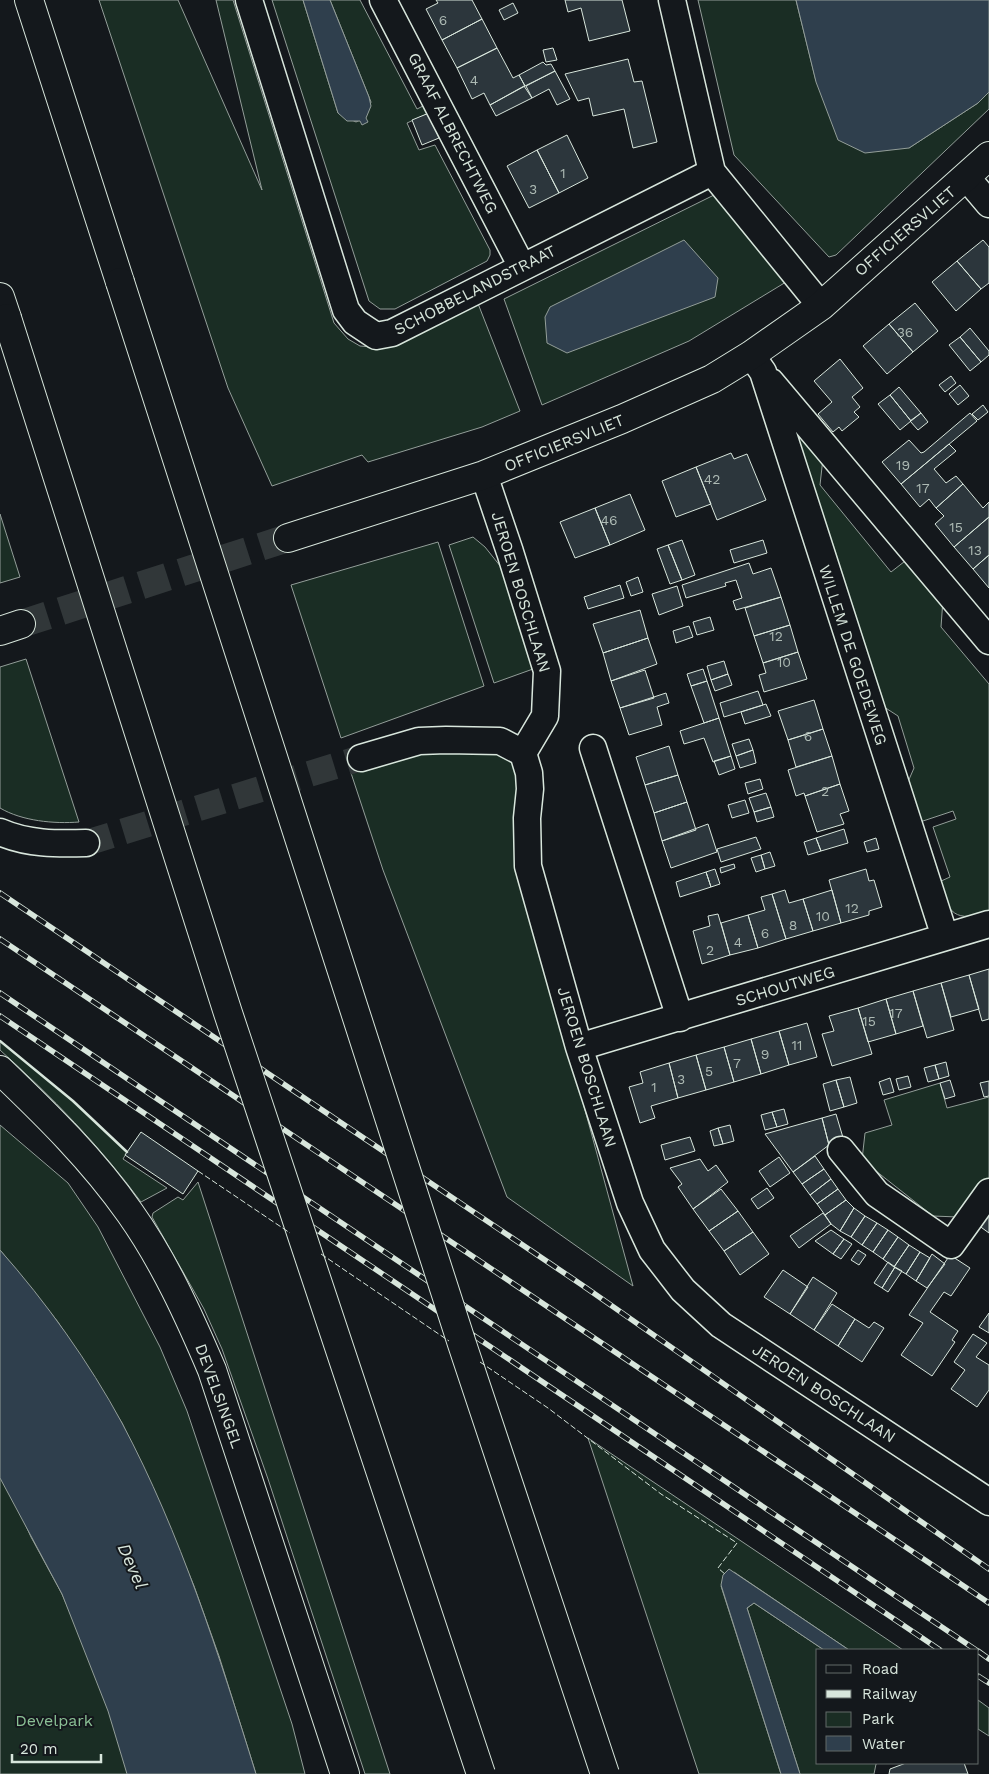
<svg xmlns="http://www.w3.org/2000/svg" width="989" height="1774" viewBox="0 0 989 1774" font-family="'Work Sans',sans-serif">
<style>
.green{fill:#1a2d24;stroke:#939e99}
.water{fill:#2f3f4d;stroke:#939e99}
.building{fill:#2c363c;stroke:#d8e6dc}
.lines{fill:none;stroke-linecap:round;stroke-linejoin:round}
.street-tunnel{stroke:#313739;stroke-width:26;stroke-dasharray:26 13;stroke-linecap:butt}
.secondary-tunnel{stroke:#313739;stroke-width:28;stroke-dasharray:28 14;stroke-linecap:butt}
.street-casing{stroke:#d8e6dc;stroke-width:29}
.secondary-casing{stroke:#d8e6dc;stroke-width:30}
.highway-casing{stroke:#d8e6dc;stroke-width:30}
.street{stroke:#14181c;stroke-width:26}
.secondary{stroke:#14181c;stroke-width:28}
.highway{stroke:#14181c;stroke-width:28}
.rail-casing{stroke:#d8e6dc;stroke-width:5.5}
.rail{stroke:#14181c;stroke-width:4;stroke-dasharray:11;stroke-linecap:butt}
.highway-bridge-casing{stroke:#d8e6dc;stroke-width:30;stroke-linecap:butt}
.highway-bridge{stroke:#14181c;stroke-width:28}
.fence{stroke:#d8e6dc;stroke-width:1;stroke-dasharray:6 2.5;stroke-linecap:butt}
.wall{stroke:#d8e6dc;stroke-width:2.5}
.labels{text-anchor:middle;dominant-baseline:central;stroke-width:4;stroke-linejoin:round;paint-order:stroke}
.number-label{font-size:14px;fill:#adbab4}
.street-label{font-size:16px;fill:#d8e6dc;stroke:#14181c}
.park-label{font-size:16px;fill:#8ac095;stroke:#14181c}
.water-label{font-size:18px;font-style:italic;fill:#d8e6dc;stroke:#14181c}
</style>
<rect width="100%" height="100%" fill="#14181c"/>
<path class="green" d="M99,0H178L262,190L216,0H233L334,323L348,339L360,346L385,348L477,301L520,411L482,427L368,462L362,455L272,486L228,388Z
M272,0H303L338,113L356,122L366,117L371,102L330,0H360L417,109L425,105L429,113L407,123L419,150L435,145L490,250V255L487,261L395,309H380L369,301Z
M698,0H796L816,81L909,148L978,103L989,92V109L836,255L829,257L734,155Z
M714,195L786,282L689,341L542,405L504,299Z
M803,433L823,458L820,485L891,572L909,558L943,599L941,627L989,684V911C956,924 947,913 939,882L950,877L933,827L956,819L953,811L920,822L907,784L914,768L898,716L881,705L796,439Z
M0,514L20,577L0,583Z
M473,537L485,547L501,567L533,669L494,683L449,545Z
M438,542L484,686L341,738L291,585Z
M26,659L79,822C54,824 22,821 0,808V667Z
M430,749H501L517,763L524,791L514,823L579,1088L633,1286L507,1197L383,870L351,773Z
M0,1041L73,1101L127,1152L123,1159L167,1188L141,1202C100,1146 52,1097 0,1050Z
M940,1083L947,1108L989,1097V1182L958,1217L933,1216L862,1160L865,1133L892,1125L884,1100Z
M0,1125L68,1183L98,1227L160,1347L187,1411L292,1724L305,1774H256L219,1656L194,1586L155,1492L122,1423L58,1322L0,1250Z
M198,1182L390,1774H365L268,1479L222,1349L204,1309L152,1217L153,1213L178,1197L183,1200Z
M588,1438L903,1650H849L734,1572L721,1586L781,1774H699Z
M0,1468L31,1537L62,1594L139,1774H0Z
M754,1603L824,1650H818V1763H879L876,1764L874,1774H800L747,1608Z
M978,1700L989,1708V1736L978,1729Z"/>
<path class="water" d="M303,0H330L369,97L371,106L366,118L368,122L362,125L360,121H347L338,113Z
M796,0H989V92L978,103L909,148L865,153L838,140L816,82Z
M684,240L718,278L715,297L567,353L547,343L545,317L550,307Z
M0,1250C46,1302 89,1362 122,1423C181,1534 219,1655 256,1774H127L108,1711L62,1594L0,1478Z
M729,1569L849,1650H824L754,1603L747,1608L800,1774H781L721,1585L723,1575Z"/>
<path class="building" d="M436,0H472L482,19L442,40L426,9L438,3Z
M565,0H622L630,31L589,41L581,8L568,12Z
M513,3L518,13L504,20L499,10Z
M482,19L497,48L457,68L442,40Z
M497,48L513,78L519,75L525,86L490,105L484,93L472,99L457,68Z
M553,48L557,60L546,62L543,50Z
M628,59L634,82L642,81L657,142L633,148L624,109L593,116L589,98L578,101L565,74Z
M543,62L546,65L551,64L555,71L525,86L519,75Z
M555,71L570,99L557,105L549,89L532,98L526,86Z
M524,86L532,98L496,116L490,105Z
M429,113L439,138L422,145L412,120Z
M567,135L588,178L559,193L537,150Z
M537,150L559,193L529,208L507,166Z
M983,240L989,247V283L981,289L957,261Z
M957,261L981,289L956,311L932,282Z
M915,303L938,331L913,352L889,324Z
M889,324L913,352L887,374L863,346Z
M970,328L989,351V355L981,362L960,337Z
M960,337L981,362L970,371L949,345Z
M840,359L863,388L852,397L860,407L854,412L859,417L842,431L839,427L833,432L818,414L832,402L814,381Z
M951,376L956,383L945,392L939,385Z
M960,385L969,396L958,405L949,394Z
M899,387L921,413L911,421L890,395Z
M890,395L911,421L900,430L878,404Z
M983,405L988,412L978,420L972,414Z
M921,413L928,422L918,430L910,421Z
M970,413L977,421L901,484L882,462L909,440L921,453L924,452Z
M949,444L956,451L934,469L946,483L956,476L963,484L936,508L929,499L920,507L901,484Z
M731,453L734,459L747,454L766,500L717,520L696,467Z
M696,467L711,504L676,517L662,481Z
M963,484L983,508L989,502V517L954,547L935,524L944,516L936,508Z
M630,494L645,530L610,545L595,508Z
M595,508L610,545L575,558L560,522Z
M989,517V555L973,569L954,547Z
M682,540L695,575L682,580L668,545Z
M763,540L767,553L734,563L730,550Z
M668,545L682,580L670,584L657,549Z
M989,555V588L973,569Z
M749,563L753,574L771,568L781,597L736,610L733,601L742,598L736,580L725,583L726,586L686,598L682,585Z
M638,577L643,592L631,596L626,582Z
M620,585L624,598L588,609L584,597Z
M677,586L683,606L659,615L652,594Z
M781,597L790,625L754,636L745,608Z
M640,610L648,638L603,653L593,624Z
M710,617L714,630L697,635L693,622Z
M790,625L798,652L763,663L754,636Z
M689,626L693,637L676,643L673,631Z
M648,638L657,664L611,681L603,653Z
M798,652L807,679L764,692L759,675L766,673L763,663Z
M724,661L728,674L711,680L707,666Z
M703,669L707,681L691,686L687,674Z
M645,670L654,698L620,708L611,681Z
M728,674L732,685L715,691L711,680Z
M707,681L719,718L704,723L691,686Z
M758,691L763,705L724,717L720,703Z
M666,693L669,703L657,707L662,725L629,735L620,708Z
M814,700L823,729L788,740L778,711Z
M766,704L771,716L745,724L741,712Z
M719,718L731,756L713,762L704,738L684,744L680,731Z
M823,729L832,756L796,767L788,740Z
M749,739L753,750L736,756L732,744Z
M669,746L678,775L645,785L636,757Z
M753,750L756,763L740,768L736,756Z
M731,756L735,769L719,775L714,761Z
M832,756L840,784L805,796L804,793L796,796L788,770Z
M678,775L687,802L654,813L645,785Z
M760,779L763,789L748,794L745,783Z
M840,784L849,811L840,814L844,824L817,832L805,796Z
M766,793L771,807L754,812L749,798Z
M745,800L749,813L732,818L728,805Z
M687,802L696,830L662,841L654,813Z
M771,807L774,817L757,822L754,812Z
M708,824L717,852L671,868L662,841Z
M844,829L848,843L821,851L816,838Z
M756,837L761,849L721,862L717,849Z
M816,838L821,851L808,855L804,842Z
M876,838L879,849L867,852L864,842Z
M770,852L775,866L765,869L761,855Z
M761,855L765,869L756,872L751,858Z
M734,864L735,868L721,873L720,868Z
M715,869L720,884L711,887L706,872Z
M866,869L869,881L874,880L882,907L869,911V915L841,923L829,880Z
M706,872L711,887L680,897L676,882Z
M785,890L789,903L803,899L813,931L786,939L772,894Z
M832,890L841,923L813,931L803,899Z
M772,894L786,939L758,948L748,915L765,910L761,897Z
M718,914L730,955L702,964L693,931L710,926L708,916Z
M748,915L758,948L730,955L721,923Z
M989,969V1019L982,1021L969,975Z
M969,975L979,1009L951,1017L941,983Z
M941,983L954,1030L927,1038L913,991Z
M913,991L923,1026L896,1034L886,999Z
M886,999L896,1034L868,1042L858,1008Z
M858,1008L872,1054L832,1066L822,1034L834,1031L829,1016Z
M807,1023L817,1057L789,1065L779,1031Z
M779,1031L789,1065L761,1074L751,1039Z
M751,1039L761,1074L734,1082L724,1047Z
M724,1047L734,1082L706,1090L696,1055Z
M696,1055L706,1090L678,1098L669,1063Z
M946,1062L949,1076L939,1079L935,1065Z
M669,1063L678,1098L651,1106L655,1118L640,1123L629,1087L643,1083L640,1072Z
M935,1065L939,1079L928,1082L924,1068Z
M908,1076L911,1087L899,1090L896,1079Z
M850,1077L857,1103L844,1107L836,1080Z
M890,1078L894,1092L883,1095L879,1082Z
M836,1080L844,1107L830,1111L823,1084Z
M950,1080L955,1096L945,1099L940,1083Z
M989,1081V1096L984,1097L980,1083Z
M784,1109L788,1124L777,1127L772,1112Z
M772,1112L777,1127L765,1130L761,1115Z
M836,1114L844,1141L829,1145L822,1118Z
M822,1118L829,1145L793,1172L765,1134Z
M730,1125L734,1141L723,1144L718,1128Z
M718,1128L723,1144L714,1146L710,1131Z
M141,1132L198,1171L183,1194L125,1155Z
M690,1137L695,1151L665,1160L661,1145Z
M815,1156L824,1169L802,1184L793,1172Z
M779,1157L790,1173L770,1187L759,1171Z
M700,1159L708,1171L716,1165L728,1182L693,1209L678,1187L682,1184L670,1168Z
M824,1169L831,1179L810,1195L802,1184Z
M831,1179L838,1189L817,1204L810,1195Z
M767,1188L774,1198L758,1209L751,1199Z
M721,1189L738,1211L709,1231L693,1209Z
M838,1189L846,1200L825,1215L817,1204Z
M846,1200L854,1208L840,1231L831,1224L825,1215Z
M854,1208L865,1216L851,1237L840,1231Z
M738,1211L753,1232L724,1251L709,1231Z
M989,1211V1233L978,1225Z
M823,1213L831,1224L799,1248L790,1236Z
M865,1216L877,1223L862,1245L851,1237Z
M877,1223L888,1230L873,1252L862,1245Z
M831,1230L844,1239L833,1254L815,1241Z
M888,1230L898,1237L883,1259L873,1252Z
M753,1232L769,1254L740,1275L724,1251Z
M898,1237L909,1245L894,1267L883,1259Z
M844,1239L852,1244L841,1259L833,1254Z
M909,1245L920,1252L906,1274L894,1267Z
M858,1250L866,1255L859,1265L851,1260Z
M920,1252L930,1258L916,1281L906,1274Z
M932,1254L945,1264L927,1288L916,1281Z
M950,1255L970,1268L951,1296L944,1292L930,1312L958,1331L952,1340L955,1342L932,1376L901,1355L923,1323L909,1315Z
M888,1262L895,1267L882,1288L874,1283Z
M895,1267L902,1271L888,1292L882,1288Z
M783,1270L808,1287L790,1314L764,1297Z
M813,1277L837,1293L814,1330L790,1314Z
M832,1304L855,1319L838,1346L814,1330Z
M989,1313V1333L979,1327Z
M855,1319L869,1328L874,1322L884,1328L862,1362L838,1346Z
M973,1334L987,1343L976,1357L989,1365V1390L977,1407L951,1389L965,1370L954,1362Z
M906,1763H964L968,1774H889L890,1769Z"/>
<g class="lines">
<path class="street-tunnel" d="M86,843L361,758"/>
<path class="secondary-tunnel" d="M21,624L288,538"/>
<g class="street-casing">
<path id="street" d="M249,0L346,310L355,322L376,336L392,333L712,172
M383,0L522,267
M672,0L712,172L821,306
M967,178L989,204
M751,355L763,372L945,937
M771,382L989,641
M484,475L510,552L547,671L545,716L523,753L529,773L530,789L527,818L528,866L579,1047L630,1203L652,1250L683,1290L721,1325L989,1502
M593,748L680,1018
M361,758L419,741L446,740L500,741L523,753
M0,832C27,844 57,844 86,843
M579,1047L989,924
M841,1150L877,1194L951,1245L989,1192"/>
</g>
<g class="secondary-casing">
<path id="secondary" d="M288,538L484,475L622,419L712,379L751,355L821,306L989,156
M0,631L21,624
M0,1070C46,1114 93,1160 130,1213C164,1261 189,1316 212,1370L345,1774"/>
</g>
<g class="highway-casing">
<path id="highway" d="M29,0L120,282
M0,297L7,318"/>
</g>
<use href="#street" class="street"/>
<use href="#secondary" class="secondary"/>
<use href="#highway" class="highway"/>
<g class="rail-casing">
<path id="rail" d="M0,893L582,1285L989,1569
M0,939L989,1603
M0,993L976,1650
M0,1016L940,1650
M978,1651L989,1659
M978,1676L989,1683"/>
</g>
<use href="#rail" class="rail"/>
<g class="highway-bridge-casing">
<path id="highway-bridge" d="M120,282L462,1344L605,1774
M7,318L228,1013L481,1774"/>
</g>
<use href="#highway-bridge" class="highway-bridge"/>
<path class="fence" d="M198,1171L290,1233
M321,1254L449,1341
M480,1362L548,1408L661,1494L737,1543L718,1568L726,1575"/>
<path class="wall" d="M0,1041L73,1101L127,1152"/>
</g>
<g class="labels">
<g class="number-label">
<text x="443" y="20">6</text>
<text x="474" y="80">4</text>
<text x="563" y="173">1</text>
<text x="533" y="189">3</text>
<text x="905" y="332">36</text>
<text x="903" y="465">19</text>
<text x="712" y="479">42</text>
<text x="923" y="488">17</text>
<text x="609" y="520">46</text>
<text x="956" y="527">15</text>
<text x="975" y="550">13</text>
<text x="776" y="636">12</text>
<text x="784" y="662">10</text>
<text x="808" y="736">6</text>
<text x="825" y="791">2</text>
<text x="852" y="908">12</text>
<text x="823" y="916">10</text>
<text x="793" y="925">8</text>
<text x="765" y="933">6</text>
<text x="738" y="942">4</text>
<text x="710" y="950">2</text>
<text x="896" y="1013">17</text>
<text x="869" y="1021">15</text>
<text x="797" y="1045">11</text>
<text x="765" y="1054">9</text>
<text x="737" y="1063">7</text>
<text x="709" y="1071">5</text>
<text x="681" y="1079">3</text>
<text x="654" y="1087">1</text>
</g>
<g class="street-label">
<text transform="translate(453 133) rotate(63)">GRAAF ALBRECHTWEG</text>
<text transform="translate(905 231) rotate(-41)">OFFICIERSVLIET</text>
<text transform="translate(475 290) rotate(-27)">SCHOBBELANDSTRAAT</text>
<text transform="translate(564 443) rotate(-22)">OFFICIERSVLIET</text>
<text transform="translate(521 592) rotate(73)">JEROEN BOSCHLAAN</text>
<text transform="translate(853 655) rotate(72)">WILLEM DE GOEDEWEG</text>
<text transform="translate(785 986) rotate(-17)">SCHOUTWEG</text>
<text transform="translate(587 1067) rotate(73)">JEROEN BOSCHLAAN</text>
<text transform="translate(824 1393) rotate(33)">JEROEN BOSCHLAAN</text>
<text transform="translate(219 1396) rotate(70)">DEVELSINGEL</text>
</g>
<g class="park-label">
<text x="54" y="1720">Develpark</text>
</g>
<g class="water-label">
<text transform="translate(133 1566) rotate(66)">Devel</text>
</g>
</g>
<rect x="816" y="1649" width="162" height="115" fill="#14181c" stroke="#626a69"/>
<rect x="826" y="1665" width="25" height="8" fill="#14181c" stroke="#626a69"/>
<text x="862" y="1674" font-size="15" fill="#d8e6dc">Road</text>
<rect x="826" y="1690" width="25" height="8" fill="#d8e6dc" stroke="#626a69"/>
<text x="862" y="1699" font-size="15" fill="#d8e6dc">Railway</text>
<rect x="826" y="1712" width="25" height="15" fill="#1a2d24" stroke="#626a69"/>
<text x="862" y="1724" font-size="15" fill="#d8e6dc">Park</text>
<rect x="826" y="1736" width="25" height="15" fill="#2f3f4d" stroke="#626a69"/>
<text x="862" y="1749" font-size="15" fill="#d8e6dc">Water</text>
<path d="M12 1754v8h89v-8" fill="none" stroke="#d8e6dc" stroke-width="2.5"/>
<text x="20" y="1754" font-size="15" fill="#d8e6dc" stroke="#14181c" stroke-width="4" paint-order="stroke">20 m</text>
</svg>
